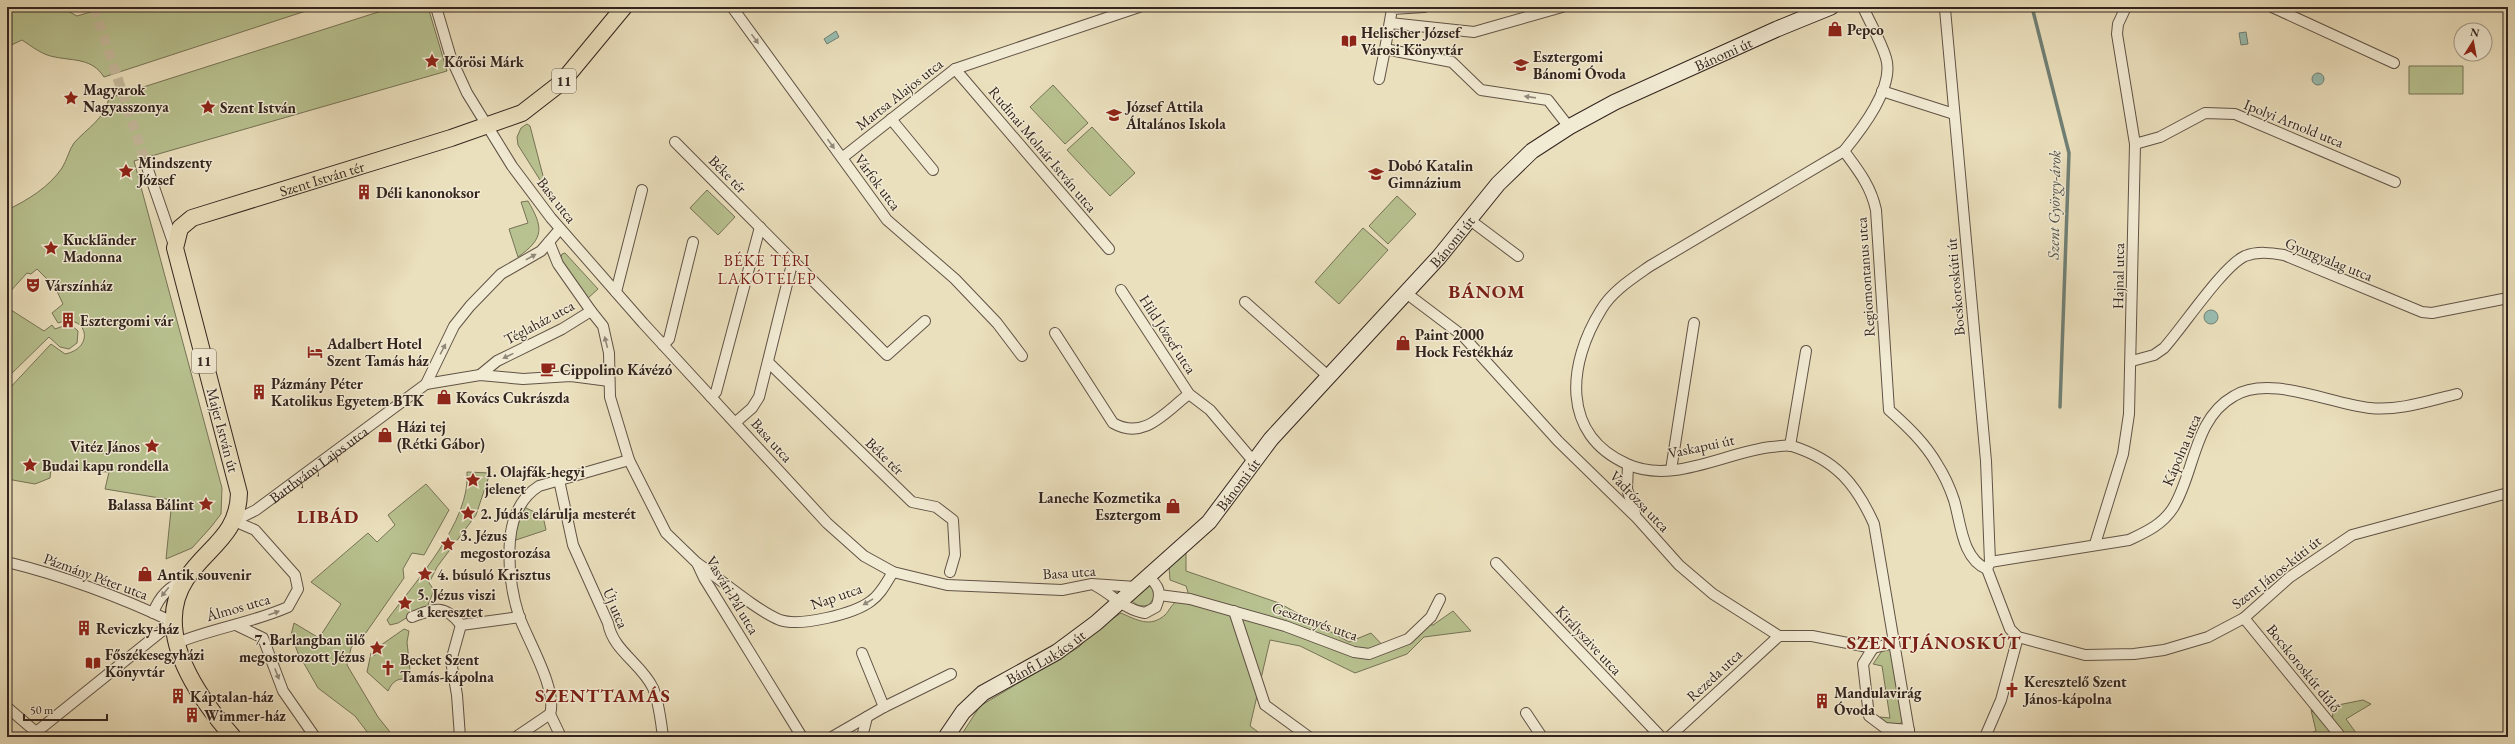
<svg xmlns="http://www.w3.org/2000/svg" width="2515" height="744" viewBox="0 0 2515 744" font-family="'EB Garamond',serif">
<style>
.green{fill:#b8c290;stroke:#767357}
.water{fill:#98bdb0;stroke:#708076}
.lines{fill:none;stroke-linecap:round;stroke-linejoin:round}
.stream{stroke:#708076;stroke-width:3.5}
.street-tunnel{stroke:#c6ba9d;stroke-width:10;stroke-dasharray:10 5;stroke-linecap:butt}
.street-casing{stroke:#615346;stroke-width:12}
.secondary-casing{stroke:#33241e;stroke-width:17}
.primary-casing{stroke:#33241e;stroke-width:18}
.street{stroke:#f2ebd4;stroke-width:10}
.secondary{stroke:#f2ebd4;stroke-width:15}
.primary{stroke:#ebe0bd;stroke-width:16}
.oneway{fill:#928879}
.labels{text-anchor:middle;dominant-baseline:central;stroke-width:3;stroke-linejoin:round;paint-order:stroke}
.shield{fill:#f2ebd4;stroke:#6c6055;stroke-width:1}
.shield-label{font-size:14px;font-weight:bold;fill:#33241e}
.poi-label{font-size:15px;font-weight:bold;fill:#33241e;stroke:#f2ebd4;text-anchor:start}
.street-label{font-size:15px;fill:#33241e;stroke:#f2ebd4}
.water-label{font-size:16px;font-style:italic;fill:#51524a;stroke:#f2ebd4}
.neighbourhood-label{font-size:16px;letter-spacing:1px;fill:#7a1f14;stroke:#f2ebd4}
.district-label{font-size:19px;font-weight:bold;letter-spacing:1px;fill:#7a1f14;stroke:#f2ebd4}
</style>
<rect width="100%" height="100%" fill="#ebe0bd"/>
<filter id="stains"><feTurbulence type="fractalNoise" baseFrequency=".005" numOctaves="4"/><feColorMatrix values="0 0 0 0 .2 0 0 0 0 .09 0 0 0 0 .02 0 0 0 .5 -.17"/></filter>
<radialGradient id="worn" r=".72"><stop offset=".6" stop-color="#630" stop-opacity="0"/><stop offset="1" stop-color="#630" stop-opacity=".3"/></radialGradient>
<path class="green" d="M7,7H60L77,16L107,7H318L104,77C92,58 74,61 55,57C42,55 33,47 22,40L7,47Z
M394,7H428L447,71L134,161L222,488L221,514L211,527L192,548L166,559L172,500L105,489L109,472L51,469L50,478L35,484L7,479V391L51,344L65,354C96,348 87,312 58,323L52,313L63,304L55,287L37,269L31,274L27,273L7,295V210C28,200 49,187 62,168C67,160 69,150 74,143C87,128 105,119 109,98Z
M2409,66H2463V94H2409Z
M1053,85L1088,123L1065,144L1030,107Z
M527,124L530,126L547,191L518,145L517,137L521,128Z
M1092,127L1135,173L1110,196L1067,150Z
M707,190L735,217L718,235L690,208Z
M1397,196L1416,214L1388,244L1369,226Z
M528,201C543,227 545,238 518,257L509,229L528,223L521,202Z
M1363,228L1388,250L1339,304L1315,282Z
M565,253L598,289L587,299L560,260L562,254Z
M11,310L44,331L52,325L55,329C66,325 70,323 78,331L77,343L69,349L60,347L49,337L7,378V316Z
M467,472L490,473L476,515L437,567L429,583L434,590L428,605L398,623L390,625L387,620C415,582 471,521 467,472Z
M426,484L449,510L424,555L412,553L403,569L404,578L363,637L359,636L351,648L347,665L378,717L394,737H371L355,716L318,688L298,653L291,635L294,623L319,638L341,604L311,582L368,533L377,542L395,525L388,515Z
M524,507L543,516L546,530L516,540L515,533Z
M1186,550V571L1279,603L1349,642L1371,633L1388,651L1420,624L1433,625L1453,611L1471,631L1424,637L1407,654L1355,673L1300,646L1270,640L1250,726L1265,737H960L980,706L1079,647L1097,629L1121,613C1137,620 1150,628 1165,615C1169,611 1171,605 1177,601L1191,602L1186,586L1170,580L1169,566Z
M1140,578L1152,585L1155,596L1149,605C1137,608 1134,603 1126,595Z
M404,629L409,631L407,642L411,680C399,677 393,680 388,691L367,672L371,653L374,656L376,654L374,650Z
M1884,648H1893L1903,721L1895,727L1881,723L1880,717L1890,718L1882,666L1873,664Z
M2363,700L2371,704L2346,719L2359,737H2301L2316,731L2311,710L2332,731L2333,706Z"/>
<path class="water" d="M836,31L839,37L827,44L824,39Z
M2246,32L2248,44L2241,45L2239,33Z
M2312 79a6 6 0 1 1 12 0a6 6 0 1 1-12 0Z
M2204 317a7 7 0 1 1 14 0a7 7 0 1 1-14 0Z"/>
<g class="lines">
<path class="stream" d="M2032,7L2069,153L2060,407"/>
<path class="street-tunnel" d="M94,7L146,164"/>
<g class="street-casing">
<g id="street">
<path d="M436,7L451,58L467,93L512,166L551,218L643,323L827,523L864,556L893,572L947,585L1062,590L1092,584L1136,587"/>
<path d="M732,7L887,220L955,279L997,323L1022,356"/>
<path d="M1424,7L1392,9L1385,49L1452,62L1481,90L1548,100L1569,127"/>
<path d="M1863,7C1870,23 1881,41 1886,58C1895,87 1861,130 1844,151L1650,266C1633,278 1612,291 1601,310C1568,363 1560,434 1627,464C1672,485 1726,452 1771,447C1778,447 1786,444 1792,446C1836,460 1856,484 1874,524L1910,737"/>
<path d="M2272,7L2394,63"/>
<path d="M1945,9L1986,461L1990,562L1987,569L2010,629L2018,637L2085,655L2134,654L2164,650L2208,637L2244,618L2290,577L2352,535L2508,493"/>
<path d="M1390,23L1474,32L1562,7"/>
<path d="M955,69L1109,249"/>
<path d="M1379,79L1385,49"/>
<path d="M1882,91L1954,114"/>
<path d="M891,119L933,170"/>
<path d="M675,142L887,355L925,321"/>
<path d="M2135,144L2160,137L2205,113L2235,114L2395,182"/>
<path d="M1844,151C1858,170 1871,186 1876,210L1889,410C1907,426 1925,443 1937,464C1944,475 1950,488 1954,500C1961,523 1962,559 1987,569"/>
<path d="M842,158L955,69L1139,7"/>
<path d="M146,164L175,248"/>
<path d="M1470,220L1518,256"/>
<path d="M549,242L558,264L591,311"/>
<path d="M1121,290L1189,394L1210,410L1254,462"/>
<path d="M616,292L642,190"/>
<path d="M1406,293L1463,336L1558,441L1637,518L1679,565L1713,594L1779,636H1812L1873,648L1894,643"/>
<path d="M1245,302L1328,376"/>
<path d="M1055,333L1113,423C1144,441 1165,412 1189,394"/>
<path d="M663,345L669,339L693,242"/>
<path d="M2132,361L2154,355L2164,348C2183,327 2223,266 2245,256C2258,251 2271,253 2284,255L2422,312L2432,313L2508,298"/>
<path d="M768,362L912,502L936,507L953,520L955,555L950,572"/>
<path d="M480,375L497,361L562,329L591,311L603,326L609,353L610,397L629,460L666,533L697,563L704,578L802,737"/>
<path d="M426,384L480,375L523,379L571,376L609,381"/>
<path d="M711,397L716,392L760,227"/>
<path d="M736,422L752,408L759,397L793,260"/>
<path d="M1790,446L1806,351"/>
<path d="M1628,465L1627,489L1635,513"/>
<path d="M1671,470L1694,323"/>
<path d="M559,480L573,545L608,623C613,651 641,663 653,688C659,702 661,722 663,737"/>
<path id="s1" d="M234,521L256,510L426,384L454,326L470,306L501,274L541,251L560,229"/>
<path d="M2095,544L2123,454L2129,414L2135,144L2117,34L2118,24L2126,7"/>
<path d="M7,562C64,576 120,597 173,622L30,737"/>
<path d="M1990,562L2129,540C2146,532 2162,525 2173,508C2195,473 2193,419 2234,396C2270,374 2330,404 2370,408C2399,411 2428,401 2457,394"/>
<path d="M697,563C719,578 757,611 780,620C800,627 854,614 871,601C881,594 886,583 893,572"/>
<path d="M1496,563L1661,737"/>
<path d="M1096,586C1113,595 1125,610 1145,613L1156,607C1162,593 1159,585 1147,576"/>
<path d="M1159,595L1190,599L1285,626L1354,652L1369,654L1408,639L1431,617L1440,599"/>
<path d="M1234,611L1265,705L1309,737"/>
<path d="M153,613C160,595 169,587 186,579"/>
<path d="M412,617C435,608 445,604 461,625"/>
<path d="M2244,618L2341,737"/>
<path d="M461,625L520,617"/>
<path d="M238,626L263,638L283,691L315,737"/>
<path d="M177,643C213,628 252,623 288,607L298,589L295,575L255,530L234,521"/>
<path d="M1873,648L1863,664L1869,716L1885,728L1909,730"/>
<path d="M862,653L884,707"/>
<path d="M8,708L36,732"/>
<path d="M1526,713L1542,737"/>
<path d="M460,737L457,695L451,661L461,625"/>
<path d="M516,737L550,714"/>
<path d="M561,737L550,714C558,690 527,639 519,616C511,591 508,566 510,540C512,518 520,498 539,486L629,460"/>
<path d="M832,737L884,707L951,674"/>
<path d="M862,737L867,717"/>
<path d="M1669,737L1779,636"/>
<path d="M1985,737L2001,700L2018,637"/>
</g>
</g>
<g class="secondary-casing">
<g id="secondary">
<path id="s2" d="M946,737L963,712L983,693L1057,652L1096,623L1209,522L1271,439L1439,257L1498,184L1532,151L1569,127L1615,102L1777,29L1831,7"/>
</g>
</g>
<g class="primary-casing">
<g id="primary">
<path id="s3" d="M233,737C198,697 151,632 186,579C207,547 238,536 239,493L175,248L180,228L192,218L451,138L522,113L562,82L624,7"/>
</g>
</g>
<use href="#street" class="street"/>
<use href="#secondary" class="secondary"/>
<use href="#primary" class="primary"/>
</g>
<defs><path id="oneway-solid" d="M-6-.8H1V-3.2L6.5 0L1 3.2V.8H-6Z"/></defs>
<g class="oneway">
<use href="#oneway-solid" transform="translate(755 39) rotate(54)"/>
<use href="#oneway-solid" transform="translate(1530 97) rotate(-172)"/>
<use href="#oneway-solid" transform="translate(831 144) rotate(54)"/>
<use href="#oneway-solid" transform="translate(531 257) rotate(-29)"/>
<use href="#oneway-solid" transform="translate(606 342) rotate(-104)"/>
<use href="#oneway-solid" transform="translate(443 349) rotate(-62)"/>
<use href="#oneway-solid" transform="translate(508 356) rotate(154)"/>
<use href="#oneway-solid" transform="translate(165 592) rotate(129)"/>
<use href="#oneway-solid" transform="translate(868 602) rotate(149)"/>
<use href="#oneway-solid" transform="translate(274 613) rotate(-20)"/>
<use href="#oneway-solid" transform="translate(277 674) rotate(69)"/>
</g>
<defs>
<g id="shop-bare" transform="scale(1.2)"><path d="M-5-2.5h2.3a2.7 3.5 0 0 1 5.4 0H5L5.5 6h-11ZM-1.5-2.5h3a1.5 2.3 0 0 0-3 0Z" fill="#8f2418" stroke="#f2ebd4" stroke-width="2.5" paint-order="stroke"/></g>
<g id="library-bare" transform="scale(1.2)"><path d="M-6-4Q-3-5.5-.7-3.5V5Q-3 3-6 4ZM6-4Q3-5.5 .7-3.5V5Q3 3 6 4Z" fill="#8f2418" stroke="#f2ebd4" stroke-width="2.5" paint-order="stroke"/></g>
<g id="sight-bare" transform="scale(1.2)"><path d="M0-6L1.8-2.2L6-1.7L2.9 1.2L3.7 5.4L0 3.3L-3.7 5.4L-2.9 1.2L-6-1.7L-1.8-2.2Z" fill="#8f2418" stroke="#f2ebd4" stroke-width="2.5" paint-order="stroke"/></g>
<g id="school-bare" transform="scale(1.2)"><path d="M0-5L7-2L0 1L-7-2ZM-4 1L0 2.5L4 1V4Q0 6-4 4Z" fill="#8f2418" stroke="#f2ebd4" stroke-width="2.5" paint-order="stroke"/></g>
<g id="building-bare" transform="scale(1.2)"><path d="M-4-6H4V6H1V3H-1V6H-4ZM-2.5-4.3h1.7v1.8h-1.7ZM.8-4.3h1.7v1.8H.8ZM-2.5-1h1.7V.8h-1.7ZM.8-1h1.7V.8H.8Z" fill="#8f2418" stroke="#f2ebd4" stroke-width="2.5" paint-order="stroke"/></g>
<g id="theatre-bare" transform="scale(1.2)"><path d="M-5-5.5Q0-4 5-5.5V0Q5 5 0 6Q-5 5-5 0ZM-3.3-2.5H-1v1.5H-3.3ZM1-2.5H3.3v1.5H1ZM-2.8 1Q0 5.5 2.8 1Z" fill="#8f2418" stroke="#f2ebd4" stroke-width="2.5" paint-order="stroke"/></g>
<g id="hotel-bare" transform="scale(1.2)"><path d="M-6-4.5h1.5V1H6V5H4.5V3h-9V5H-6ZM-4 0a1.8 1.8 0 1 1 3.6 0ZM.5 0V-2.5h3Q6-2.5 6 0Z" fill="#8f2418" stroke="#f2ebd4" stroke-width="2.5" paint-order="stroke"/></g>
<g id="cafe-bare" transform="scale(1.2)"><path d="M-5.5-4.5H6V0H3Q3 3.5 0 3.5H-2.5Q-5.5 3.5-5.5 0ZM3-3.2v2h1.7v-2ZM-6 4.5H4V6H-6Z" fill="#8f2418" stroke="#f2ebd4" stroke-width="2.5" paint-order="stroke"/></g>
<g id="church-bare" transform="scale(1.2)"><path d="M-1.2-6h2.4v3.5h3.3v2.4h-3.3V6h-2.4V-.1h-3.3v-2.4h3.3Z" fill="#8f2418" stroke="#f2ebd4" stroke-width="2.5" paint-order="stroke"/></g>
</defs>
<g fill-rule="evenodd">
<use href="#shop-bare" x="1835" y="29"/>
<use href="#library-bare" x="1349" y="41"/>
<use href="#sight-bare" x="432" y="61"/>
<use href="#school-bare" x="1521" y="65"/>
<use href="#sight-bare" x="71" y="98"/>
<use href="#sight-bare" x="208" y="107"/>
<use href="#school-bare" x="1114" y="115"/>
<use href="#sight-bare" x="126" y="171"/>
<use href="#school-bare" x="1376" y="174"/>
<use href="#building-bare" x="364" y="192"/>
<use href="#sight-bare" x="51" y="248"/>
<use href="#theatre-bare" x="33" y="285"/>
<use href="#building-bare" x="68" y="320"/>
<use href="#shop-bare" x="1403" y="343"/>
<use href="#hotel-bare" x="315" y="352"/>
<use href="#cafe-bare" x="548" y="369"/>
<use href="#building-bare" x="259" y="392"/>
<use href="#shop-bare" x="444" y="397"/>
<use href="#shop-bare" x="385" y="435"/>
<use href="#sight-bare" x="152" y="446"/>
<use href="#sight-bare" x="30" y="465"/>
<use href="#sight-bare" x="473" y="480"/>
<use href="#sight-bare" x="206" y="504"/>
<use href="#shop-bare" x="1173" y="506"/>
<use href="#sight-bare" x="468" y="513"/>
<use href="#sight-bare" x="448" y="544"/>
<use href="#shop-bare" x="145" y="574"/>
<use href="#sight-bare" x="425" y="574"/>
<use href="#sight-bare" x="405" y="603"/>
<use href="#building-bare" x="84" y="628"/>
<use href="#sight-bare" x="377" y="648"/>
<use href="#library-bare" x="93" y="663"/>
<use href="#church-bare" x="388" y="668"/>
<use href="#church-bare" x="2012" y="690"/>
<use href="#building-bare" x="178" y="696"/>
<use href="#building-bare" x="1822" y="701"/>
<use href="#building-bare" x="192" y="715"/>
</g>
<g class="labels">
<g class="shield">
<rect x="552" y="69" width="24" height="24" rx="3"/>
<rect x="192" y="349" width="24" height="24" rx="3"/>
</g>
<g class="shield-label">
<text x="564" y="81">11</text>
<text x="204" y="361">11</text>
</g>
<g class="poi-label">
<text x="1847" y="29">Pepco</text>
<text x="1361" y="32">Helischer József<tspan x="1361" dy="17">Városi Könyvtár</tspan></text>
<text x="1533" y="56">Esztergomi<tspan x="1533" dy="17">Bánomi Óvoda</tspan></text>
<text x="444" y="61">Kőrösi Márk</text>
<text x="83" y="89">Magyarok<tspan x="83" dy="17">Nagyasszonya</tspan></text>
<text x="1126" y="106">József Attila<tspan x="1126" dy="17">Általános Iskola</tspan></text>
<text x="220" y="107">Szent István</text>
<text x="138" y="162">Mindszenty<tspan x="138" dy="17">József</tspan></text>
<text x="1388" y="165">Dobó Katalin<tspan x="1388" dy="17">Gimnázium</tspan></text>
<text x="376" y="192">Déli kanonoksor</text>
<text x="63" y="239">Kuckländer<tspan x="63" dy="17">Madonna</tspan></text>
<text x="45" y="285">Várszínház</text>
<text x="80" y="320">Esztergomi vár</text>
<text x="1415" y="334">Paint 2000<tspan x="1415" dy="17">Hock Festékház</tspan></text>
<text x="327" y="343">Adalbert Hotel<tspan x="327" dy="17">Szent Tamás ház</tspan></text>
<text x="560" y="369">Cippolino Kávézó</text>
<text x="271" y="383">Pázmány Péter<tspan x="271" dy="17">Katolikus Egyetem BTK</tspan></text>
<text x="456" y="397">Kovács Cukrászda</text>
<text x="397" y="426">Házi tej<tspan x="397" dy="17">(Rétki Gábor)</tspan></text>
<text x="140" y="446" text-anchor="end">Vitéz János</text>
<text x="42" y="465">Budai kapu rondella</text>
<text x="485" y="471">1. Olajfák-hegyi<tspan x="485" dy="17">jelenet</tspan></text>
<text x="1161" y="497" text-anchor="end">Laneche Kozmetika<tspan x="1161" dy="17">Esztergom</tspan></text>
<text x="194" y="504" text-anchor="end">Balassa Bálint</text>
<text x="480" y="513">2. Júdás elárulja mesterét</text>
<text x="460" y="535">3. Jézus<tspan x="460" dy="17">megostorozása</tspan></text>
<text x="157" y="574">Antik souvenir</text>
<text x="437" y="574">4. búsuló Krisztus</text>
<text x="417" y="594">5. Jézus viszi<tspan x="417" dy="17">a keresztet</tspan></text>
<text x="96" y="628">Reviczky-ház</text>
<text x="365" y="639" text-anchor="end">7. Barlangban ülő<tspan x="365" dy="17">megostorozott Jézus</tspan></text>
<text x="105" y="654">Főszékesegyházi<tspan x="105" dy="17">Könyvtár</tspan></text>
<text x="400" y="659">Becket Szent<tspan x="400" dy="17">Tamás-kápolna</tspan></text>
<text x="2024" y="681">Keresztelő Szent<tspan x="2024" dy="17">János-kápolna</tspan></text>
<text x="1834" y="692">Mandulavirág<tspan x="1834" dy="17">Óvoda</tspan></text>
<text x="190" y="696">Káptalan-ház</text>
<text x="204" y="715">Wimmer-ház</text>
</g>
<g class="street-label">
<text stroke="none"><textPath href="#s2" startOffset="1050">Bánomi út</textPath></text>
<text transform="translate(899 94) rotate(-38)">Martsa Alajos utca</text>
<text transform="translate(2294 123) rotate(22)">Ipolyi Arnold utca</text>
<text transform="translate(1043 149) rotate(50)">Rudinai Molnár István utca</text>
<text transform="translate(728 174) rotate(45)">Béke tér</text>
<text stroke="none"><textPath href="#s3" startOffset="706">Szent István tér</textPath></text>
<text transform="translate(878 182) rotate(53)">Várfok utca</text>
<text transform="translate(557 200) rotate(52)">Basa utca</text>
<text stroke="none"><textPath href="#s2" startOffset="714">Bánomi út</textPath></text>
<text transform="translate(2329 259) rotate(22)">Gyurgyalag utca</text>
<text transform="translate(2118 276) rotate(-89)">Hajnal utca</text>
<text transform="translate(1865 277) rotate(-94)">Regiomontanus utca</text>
<text transform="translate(1955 287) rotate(-95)">Bocskoroskúti út</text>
<text transform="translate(539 322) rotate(-28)">Téglaház utca</text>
<text transform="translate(1168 334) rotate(57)">Hild József utca</text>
<text transform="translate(223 430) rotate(75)">Majer István út</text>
<text transform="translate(772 440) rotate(48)">Basa utca</text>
<text transform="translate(1701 446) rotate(-12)">Vaskapui út</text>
<text transform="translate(2181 450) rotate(-67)">Kápolna utca</text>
<text transform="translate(885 456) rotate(44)">Béke tér</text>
<text stroke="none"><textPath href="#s1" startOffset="102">Batthyány Lajos utca</textPath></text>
<text stroke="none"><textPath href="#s2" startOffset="390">Bánomi út</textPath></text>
<text transform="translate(1640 501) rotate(46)">Vadrózsa utca</text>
<text transform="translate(1069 572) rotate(-4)">Basa utca</text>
<text transform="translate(2276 572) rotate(-38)">Szent János-kúti út</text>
<text transform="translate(96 576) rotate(20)">Pázmány Péter utca</text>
<text transform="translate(733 595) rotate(59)">Vasvári Pál utca</text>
<text transform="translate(836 596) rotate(-19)">Nap utca</text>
<text transform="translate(238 607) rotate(-16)">Álmos utca</text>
<text transform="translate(616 608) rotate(67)">Új utca</text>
<text transform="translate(1315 621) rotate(19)">Gesztenyés utca</text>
<text transform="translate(1589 640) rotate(47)">Királyszive utca</text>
<text stroke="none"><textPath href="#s2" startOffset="130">Bánfi Lukács út</textPath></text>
<text transform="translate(2304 668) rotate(51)">Bocskoroskút dűlő</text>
<text transform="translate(1714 675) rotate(-43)">Rezeda utca</text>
</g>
<g class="water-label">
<text transform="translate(2054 205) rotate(-89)">Szent György-árok</text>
</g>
<g class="neighbourhood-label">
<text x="767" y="260">BÉKE TÉRI<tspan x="767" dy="18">LAKÓTELEP</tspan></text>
</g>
<g class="district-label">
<text x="1487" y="291">BÁNOM</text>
<text x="328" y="516">LIBÁD</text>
<text x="1934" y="642">SZENTJÁNOSKÚT</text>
<text x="603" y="695">SZENTTAMÁS</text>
</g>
</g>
<rect width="2515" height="744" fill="none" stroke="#ebe0bd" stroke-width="24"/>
<rect x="8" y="8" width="2499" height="728" fill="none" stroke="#33241e" stroke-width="2"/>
<rect x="12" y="12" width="2491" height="720" fill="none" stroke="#33241e"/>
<g transform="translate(2473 42) rotate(11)"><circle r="19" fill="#f2ebd4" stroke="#a69b8b"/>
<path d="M0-3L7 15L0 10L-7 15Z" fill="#8f2418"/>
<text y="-6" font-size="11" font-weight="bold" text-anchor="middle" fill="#33241e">N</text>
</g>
<path d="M24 714v6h83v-6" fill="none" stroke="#33241e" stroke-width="2"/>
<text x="30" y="714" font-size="12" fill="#33241e" stroke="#f2ebd4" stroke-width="3" paint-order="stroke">50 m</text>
<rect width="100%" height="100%" filter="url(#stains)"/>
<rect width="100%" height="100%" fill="url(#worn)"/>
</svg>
